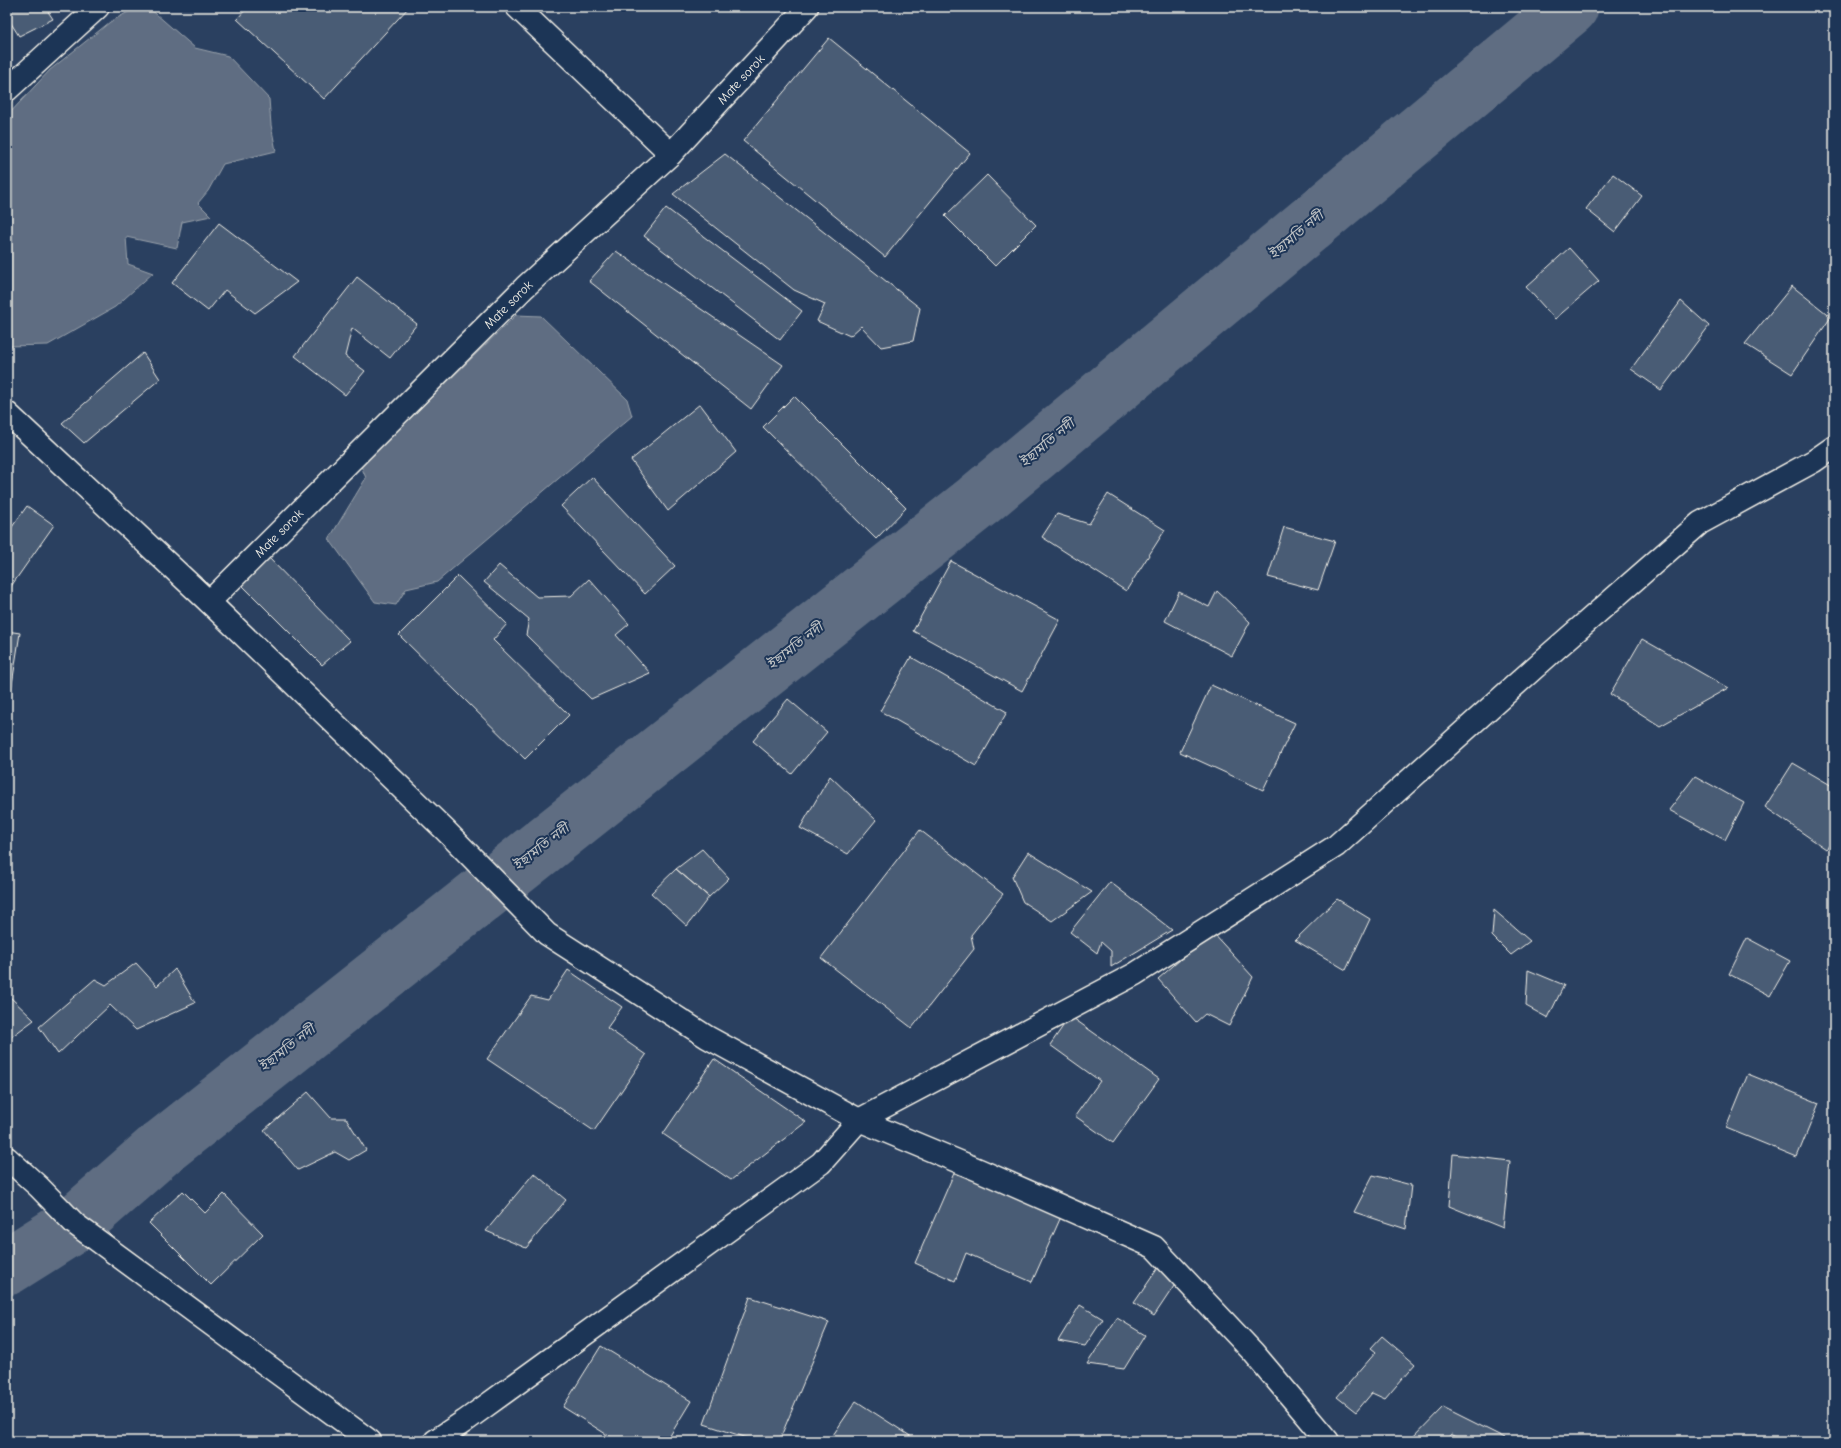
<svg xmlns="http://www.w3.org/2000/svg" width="1841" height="1448" viewBox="0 0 1841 1448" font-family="'Comic Neue','Noto Sans Bengali',sans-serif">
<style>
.built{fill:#2a4060}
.water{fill:#5e6d82;stroke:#9aa2ab}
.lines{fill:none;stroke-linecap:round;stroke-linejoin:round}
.river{stroke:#5e6d82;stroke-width:57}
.building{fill:#485b74;stroke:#f4f1e8}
.minor-casing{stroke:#f4f1e8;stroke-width:25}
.trunk-casing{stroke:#f4f1e8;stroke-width:25}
.minor{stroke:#1d3557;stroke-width:22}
.trunk{stroke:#1d3557;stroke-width:22}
.labels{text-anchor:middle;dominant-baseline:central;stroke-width:4;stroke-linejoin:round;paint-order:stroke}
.street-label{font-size:13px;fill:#f4f1e8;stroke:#1d3557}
.water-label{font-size:14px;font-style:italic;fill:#c0c3c4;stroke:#1d3557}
</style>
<rect width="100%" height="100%" fill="#1d3557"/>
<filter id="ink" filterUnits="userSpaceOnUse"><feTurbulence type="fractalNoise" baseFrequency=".025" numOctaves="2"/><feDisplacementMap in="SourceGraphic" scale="8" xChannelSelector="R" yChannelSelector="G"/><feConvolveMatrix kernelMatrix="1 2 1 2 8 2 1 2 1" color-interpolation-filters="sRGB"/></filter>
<g filter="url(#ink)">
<path class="built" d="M7,7H1834V1441H7Z"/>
<path class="water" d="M137,7H148L195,48L228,56L269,99L271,125L276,151L223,164L208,191L198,203L211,216L182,222L177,248L126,237L128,264L153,273L115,307L48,345L7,346V116L50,70L110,22Z
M516,315L541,316L627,399L632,416L437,582L406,589L396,605L375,602L329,539L366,478L361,466Z"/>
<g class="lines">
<path class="river" d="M7,1267L75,1224L158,1151L978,501L1570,7"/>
</g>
<path class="building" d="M7,7H45L53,19L19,36L7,17Z
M248,7H409L324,99L237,19Z
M829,38L970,153L885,257L743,141Z
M725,154L920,308L913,341L881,347L861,326L850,336L817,321L825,304L794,290L673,194Z
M1613,174L1642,196L1615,232L1586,209Z
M987,175L1036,225L995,266L945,216Z
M666,208L802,311L780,340L644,236Z
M219,223L297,282L255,313L225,290L208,311L172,283Z
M1569,248L1599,281L1555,319L1526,287Z
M616,251L783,365L751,409L589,281Z
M357,277L417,324L390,358L352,328L345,356L365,371L345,395L295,356Z
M1792,286L1831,317L1792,374L1745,344Z
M1681,301L1709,326L1661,390L1631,369Z
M143,353L160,379L84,443L62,423Z
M794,396L906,508L876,539L763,427Z
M700,404L736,452L668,511L631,460Z
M592,477L675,566L645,594L561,506Z
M1108,494L1165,530L1126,591L1042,537L1057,514L1089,524Z
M27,506L54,525L7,592V534Z
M1284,527L1335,541L1318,590L1268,577Z
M267,556L350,641L322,665L235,578Z
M951,561L1060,620L1022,691L913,631Z
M499,565L537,597L571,596L589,579L629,624L616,635L650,673L591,699L526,635L529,619L484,582Z
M458,576L507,624L493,640L569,715L525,759L399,635Z
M1217,591L1250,622L1232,656L1165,621L1179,592L1209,607Z
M7,631L20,633L10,697H7Z
M1642,639L1728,688L1660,726L1610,694Z
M911,657L1007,712L976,766L880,711Z
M1211,685L1295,723L1263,790L1180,752Z
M788,699L827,732L792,774L753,741Z
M1793,763L1834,787V840L1826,849L1765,807Z
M830,776L876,820L848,854L800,828Z
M1695,776L1744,803L1725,840L1669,810Z
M920,830L1003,894L971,935L974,949L912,1028L821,958Z
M702,849L729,878L709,897L676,869Z
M1028,852L1092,892L1052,921L1023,902L1012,877Z
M676,869L709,897L687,926L651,893Z
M1110,882L1172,930L1111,967V951L1101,942L1097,953L1070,932Z
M1337,899L1370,919L1346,970L1295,940Z
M1494,910L1530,941L1511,955L1492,936Z
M1212,932L1253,977L1229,1026L1205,1014L1196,1022L1158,979Z
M1747,938L1790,961L1770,996L1729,974Z
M136,963L157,986L175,969L195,1003L136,1030L110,1005L58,1054L39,1027L95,979L106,985Z
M568,970L622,1007L607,1028L646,1055L594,1131L487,1059L531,996L548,1000Z
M1528,970L1564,985L1548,1018L1526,1006Z
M7,994L34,1020L7,1040Z
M1070,1016L1159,1079L1113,1143L1075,1116L1100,1081L1050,1045Z
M714,1059L806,1122L731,1180L663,1134Z
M1748,1074L1819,1103L1797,1157L1726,1128Z
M308,1092L331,1118H346L366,1150L349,1160L335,1152L298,1170L264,1130Z
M1453,1154L1510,1161L1503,1228L1449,1206Z
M958,1164L1064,1210L1032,1282L966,1253L955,1281L915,1263Z
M534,1173L566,1200L526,1248L486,1231Z
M1373,1175L1411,1185L1406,1229L1354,1212Z
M183,1191L205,1213L224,1194L263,1234L211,1285L149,1223Z
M1160,1265L1176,1283L1154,1316L1134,1303Z
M750,1297L829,1322L779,1441H757L704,1424Z
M1080,1305L1103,1319L1085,1346L1058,1341Z
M1117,1318L1145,1335L1124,1369L1087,1364Z
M1382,1336L1415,1364L1385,1399L1372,1393L1356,1412L1337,1397L1376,1352L1371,1348Z
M601,1346L691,1401L668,1439L672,1441H617L563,1407Z
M856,1401L918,1441H829Z
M1443,1407L1505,1438L1503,1441H1464L1451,1434L1445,1441H1410Z"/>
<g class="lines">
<g class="minor-casing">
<g id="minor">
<path d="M517,7L671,154"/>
<path d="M7,413L209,602L445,830L547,934L707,1037L859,1120L981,1171L1154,1247L1253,1352L1328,1441"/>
<path id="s1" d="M209,602L525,287L671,154L807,7"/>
<path d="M7,1158L39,1187L75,1224L370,1441"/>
<path d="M435,1441L465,1421L821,1163L859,1120L1135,974L1336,846L1550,654L1700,523L1814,461L1834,447"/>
</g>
</g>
<g class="trunk-casing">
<path id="trunk" d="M7,90L98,7"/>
</g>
<use href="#minor" class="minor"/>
<use href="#trunk" class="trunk"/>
</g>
</g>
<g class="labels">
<g class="street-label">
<text stroke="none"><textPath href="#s1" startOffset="746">Mate sorok</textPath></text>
<text stroke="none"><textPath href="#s1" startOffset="422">Mate sorok</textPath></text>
<text stroke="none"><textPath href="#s1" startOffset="98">Mate sorok</textPath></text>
</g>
<g class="water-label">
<text transform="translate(1296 235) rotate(-40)">ইছামতি নদী</text>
<text transform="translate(1047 443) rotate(-40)">ইছামতি নদী</text>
<text transform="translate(795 646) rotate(-38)">ইছামতি নদী</text>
<text transform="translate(541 847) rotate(-38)">ইছামতি নদী</text>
<text transform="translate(287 1048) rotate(-38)">ইছামতি নদী</text>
</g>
</g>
<rect width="1841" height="1448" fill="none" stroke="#1d3557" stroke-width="24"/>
<rect x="12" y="12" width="1817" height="1424" fill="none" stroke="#f4f1e8" stroke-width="1.5" filter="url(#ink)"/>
</svg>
